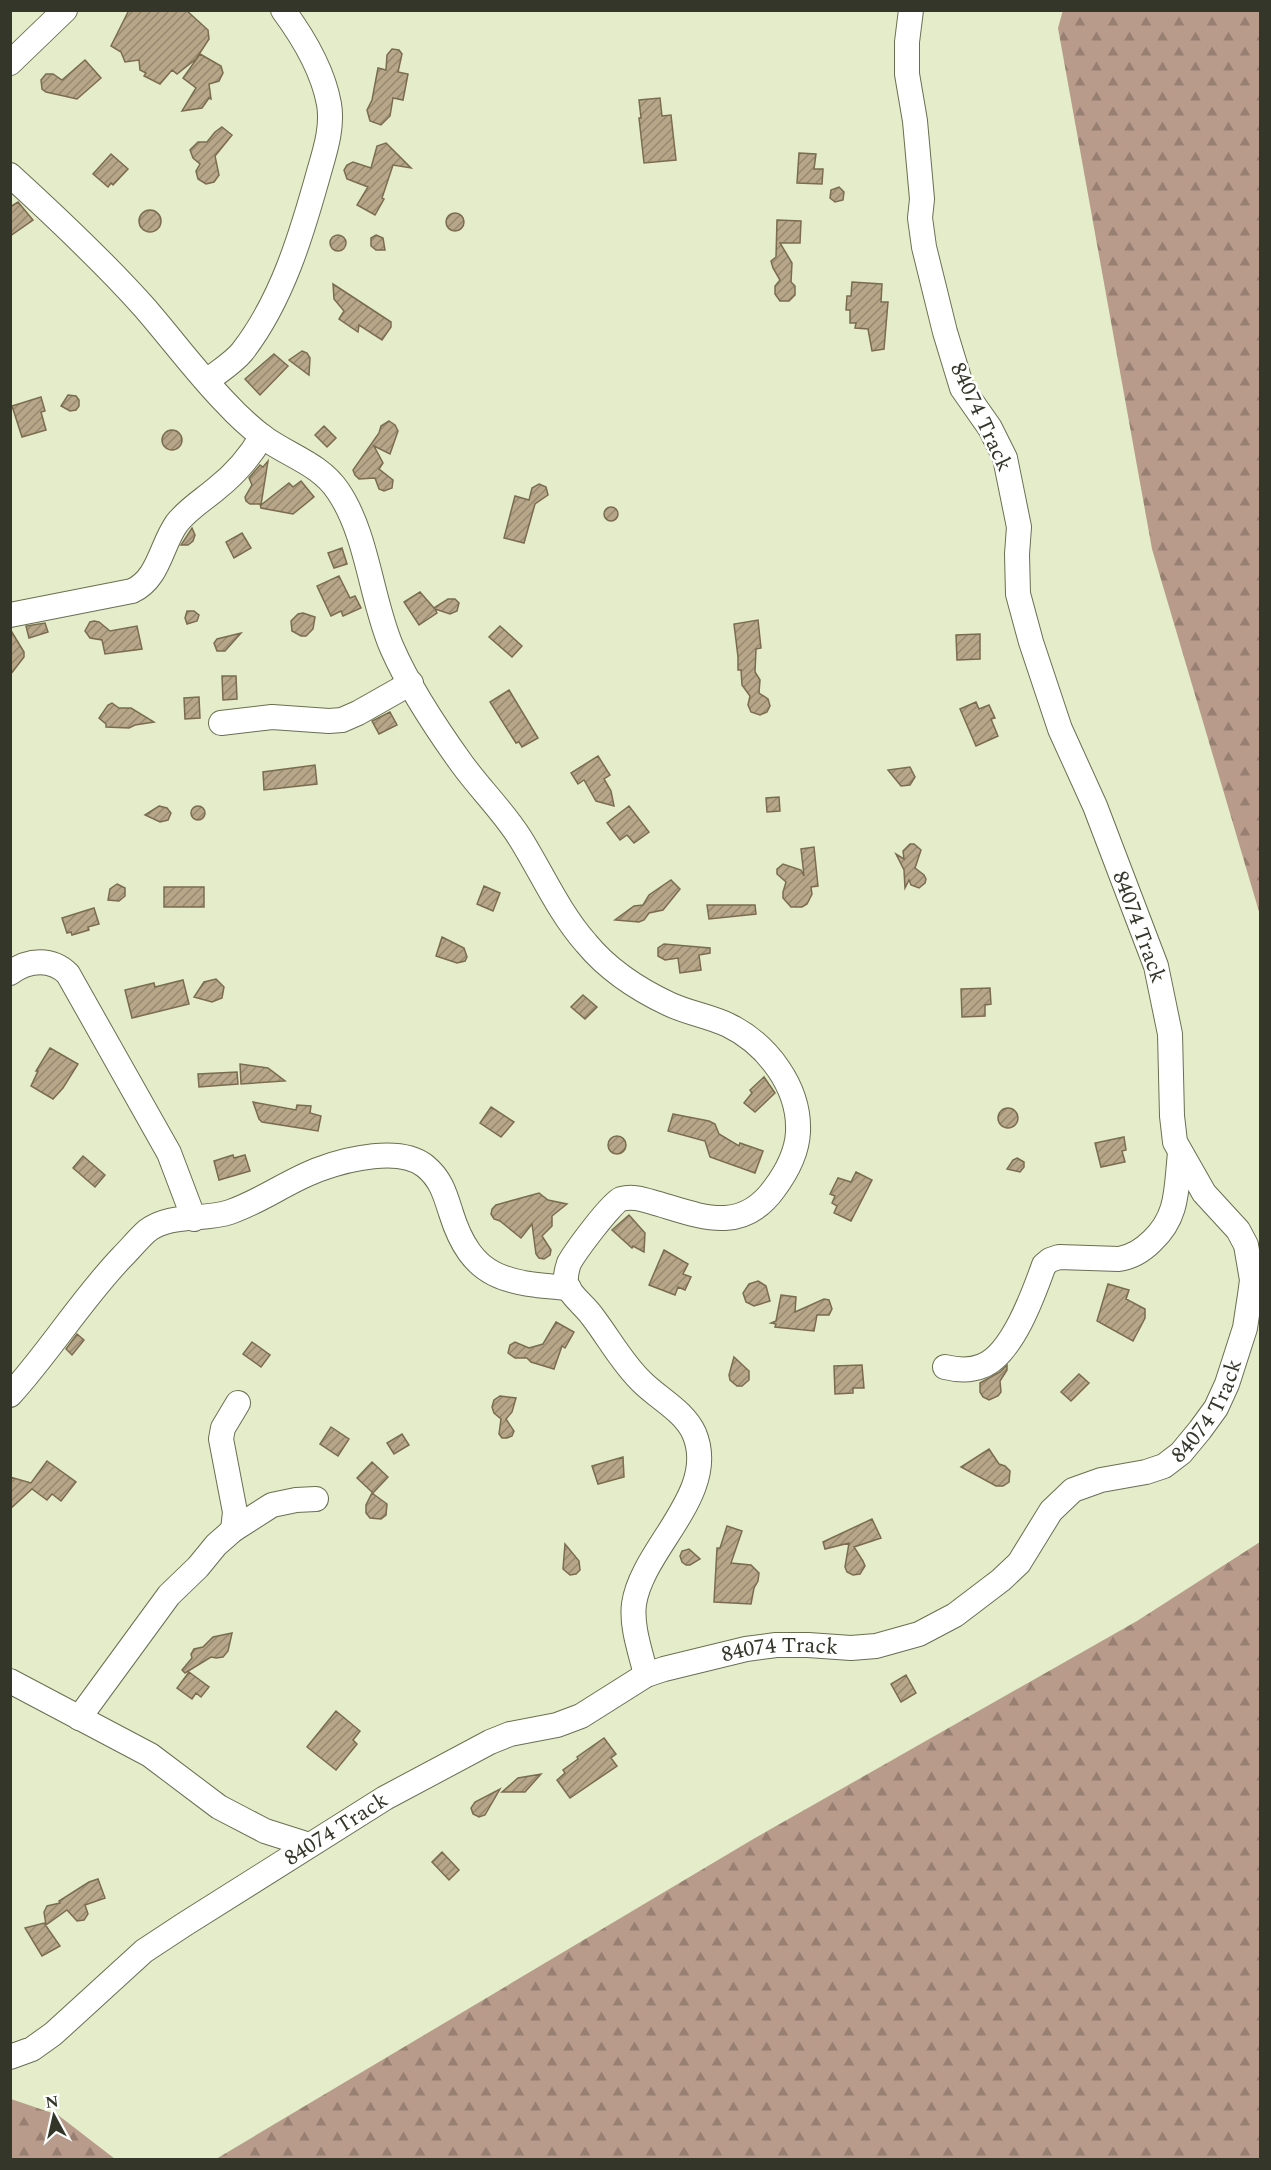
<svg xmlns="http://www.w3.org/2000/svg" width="1271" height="2170" viewBox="0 0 1271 2170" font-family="Spectral,serif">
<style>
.forest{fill:url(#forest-firs)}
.building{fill:url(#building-hatch);stroke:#7b6c4f;stroke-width:1.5}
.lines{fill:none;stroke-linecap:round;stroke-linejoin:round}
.minor-casing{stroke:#696f51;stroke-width:26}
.minor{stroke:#fff;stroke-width:24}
.labels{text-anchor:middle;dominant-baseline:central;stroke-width:5;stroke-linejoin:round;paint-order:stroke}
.street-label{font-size:22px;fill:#343629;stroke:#fff}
</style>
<defs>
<pattern id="forest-firs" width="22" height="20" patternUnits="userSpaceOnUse" patternTransform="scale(1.5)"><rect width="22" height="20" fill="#b99b8b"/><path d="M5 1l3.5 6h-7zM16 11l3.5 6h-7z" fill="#977f72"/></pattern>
<pattern id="building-hatch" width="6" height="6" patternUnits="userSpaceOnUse" patternTransform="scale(1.5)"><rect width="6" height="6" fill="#b7a788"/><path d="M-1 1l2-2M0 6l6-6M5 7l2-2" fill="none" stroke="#96896f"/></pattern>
</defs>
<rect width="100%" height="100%" fill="#e4ecc9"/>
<path class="forest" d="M1063,10L1260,11V915L1152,549L1058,28Z
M1260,1542V2159H216L755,1838L1137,1621Z
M11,2099L58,2115L115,2159H11Z"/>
<path class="building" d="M129,10H186L208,30L209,39L196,59L177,74L172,70L160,84L144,76L146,73L140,70L139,60L125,62L121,52L111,46Z
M392,49L399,50L402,54L398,72L408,74L403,100L393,98L390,116L381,125L370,121L367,110L372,100L378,68L386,70L387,55Z
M200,54L221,66L223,73L219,81L209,84L211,99L209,98L202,108L182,111L196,88L183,78Z
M85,60L101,78L77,99L46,92L42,89L41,80L46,74H53L62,80Z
M660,98L662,116L671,115L676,160L644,163L639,118H641L639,100Z
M222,127L232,135L215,156L219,175L214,182L206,184L198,179L196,171L200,164L193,158L190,150L198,142H207L215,132Z
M386,143L411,168L393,165L382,198L384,199L375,215L357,205L368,187L347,179L344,170L347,165L353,162L371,168L377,146Z
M799,153L816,154L814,169H823L822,184L797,183Z
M111,154L128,169L113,185L111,183L108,187L93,174Z
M839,187L844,192L843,200L835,202L830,198L831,190Z
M18,202L33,220L10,236V207Z
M139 221a11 11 0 1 1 22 0a11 11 0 1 1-22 0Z
M446 222a9 9 0 1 1 18 0a9 9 0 1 1-18 0Z
M777,220L801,221L800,243H780L792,263L791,282L795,286V295L789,301H780L775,294V286L780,280L773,268L771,261L776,257Z
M376,235L383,238L385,250H376L371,246V238Z
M330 243a8 8 0 1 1 16 0a8 8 0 1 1-16 0Z
M852,282L882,284L881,302H888L884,349L872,351L868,329L855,328L856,323H850V310H846L847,296H851Z
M333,284L391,322V327L382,340L359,325L358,332L339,319L344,311L334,299Z
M302,351L307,353L310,358L309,375L289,360Z
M274,354L288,366L260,395L245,379Z
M68,395L76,396L79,400V406L76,410L70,411L61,406Z
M41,397L45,411L41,412L46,430L22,437L12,406Z
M389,421L395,425L398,431L390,454L374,446L383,463L379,469L393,480L392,488L384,491L379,489L375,478L359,479L355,475L353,470L379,433L381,426Z
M324,426L336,438L327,447L315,435Z
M162 440a10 10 0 1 1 20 0a10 10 0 1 1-20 0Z
M268,461L261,505L289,483L293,487L301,481L314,497L293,514L261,508L260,504H250L246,501L245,497L252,485L249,478L260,465L263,467Z
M539,484L546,487L548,495L535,504L524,543L504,538L515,496L529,500L532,488Z
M604 514a7 7 0 1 1 14 0a7 7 0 1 1-14 0Z
M192,528L195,535L193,541L188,545H181Z
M242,533L251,548L234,558L226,542Z
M342,548L347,564L334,568L328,553Z
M339,576L350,598L355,596L361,608L343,616L341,611L331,616L317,586Z
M420,592L434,608L448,599H455L459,603L457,611L450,614L435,609L437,613L419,625L404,602Z
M187,611H194L199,615L197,621L187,624L185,618Z
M303,613L315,617L313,629L306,636H301L292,631L291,621L298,614Z
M758,620L761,648L756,649L755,672L760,680L759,693L768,699L770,706L767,712L760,715L751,712L748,705L750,696L742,685L741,670H738V657L734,624Z
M94,621L99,622L110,631L137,626L142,649L105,654L102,640L90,638L85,631L90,622Z
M45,623L48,632L29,638L26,626Z
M500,626L522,646L512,657L489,637Z
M10,629L24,652V657L10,675Z
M241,633L225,651H217L214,643L217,639Z
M980,634V659L957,660L956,635Z
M222,676H236L237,699L223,700Z
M509,690L538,738L522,747L519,742L516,743L490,702Z
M199,697L200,718L185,719L184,698Z
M976,702L979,709L989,705L995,718L991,719L998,736L976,746L960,709Z
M112,703L119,708H131L154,722L135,725L129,728L106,727V724L99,718L108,705Z
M390,712L397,725L379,734L372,721Z
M598,756L610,775L604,779L611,791L614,806L596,801L584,780L578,784L571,773Z
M315,765L317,784L264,790L263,772Z
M910,767L915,777L910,785L901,786L888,770Z
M779,797L780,811L767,812L766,798Z
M159,806L167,808L171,813L168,820L160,822L145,815Z
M629,806L649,832L634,843L627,835L620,840L607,823Z
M191 813a7 7 0 1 1 14 0a7 7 0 1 1-14 0Z
M910,844H914L921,850L915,868L924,875L926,879L925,883L919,888L911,885L909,880L905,888L904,870L896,854L904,859L903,851Z
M814,847L818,886L811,887L812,894L807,904L802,907H791L783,898V892L786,882L777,874V869L783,864L801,870L804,876L801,849Z
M671,880L680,889L663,910L649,913L644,920L639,922L615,920L634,906L643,905L649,895Z
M117,884L125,888V896L119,901L108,900L110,889Z
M484,886L500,893L493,911L477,904Z
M164,887H204V907H164Z
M707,905H755L756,914L709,919Z
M94,908L99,924L88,927L89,930L72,935L71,932L67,933L62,918Z
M442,937L464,948L467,957L465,961L457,963L436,956Z
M664,944L710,948V953L699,955L701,970L680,973L678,958L665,960L658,956V948Z
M216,979L224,987L222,998L212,1002L194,997L204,982Z
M183,980L189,1004L132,1018L125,990L154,983L155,987Z
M990,988L991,1004L985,1005V1016L962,1017L961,989Z
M583,995L597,1007L585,1019L571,1007Z
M50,1048L78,1064L63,1088L53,1099L31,1086L38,1071H36Z
M240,1064L268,1068L285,1081L241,1084Z
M237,1072L238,1084L199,1087L198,1074Z
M764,1077L775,1093L755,1112L744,1103L752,1093L750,1090Z
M253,1102L296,1110L297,1105L311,1106L310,1113L321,1116L318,1131L262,1122L259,1119Z
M491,1107L514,1122L501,1137L480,1123Z
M998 1118a10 10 0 1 1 20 0a10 10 0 1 1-20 0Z
M673,1114L709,1121L715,1124L719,1134L739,1146L740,1143L763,1151L755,1173L710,1157L705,1141L668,1131Z
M608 1145a9 9 0 1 1 18 0a9 9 0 1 1-18 0Z
M1124,1137L1126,1150L1122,1151L1125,1162L1101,1167L1095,1143Z
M233,1155L234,1158L245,1155L250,1171L219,1180L214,1161Z
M83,1156L105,1175L95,1187L73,1168Z
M1017,1158L1024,1162V1167L1020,1172L1007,1169L1013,1160Z
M856,1172L872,1180L851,1221L834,1213L837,1206L832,1203L835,1196L830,1194L838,1178L851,1182Z
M539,1193L548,1200L567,1204L552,1216V1226L542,1236L551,1250L550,1255L544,1259L539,1258L536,1254L532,1224L521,1238L500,1221L494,1219L491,1214L492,1209L496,1205Z
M629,1215L645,1233L644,1252L633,1246L632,1248L612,1230Z
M664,1250L688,1264L683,1274L691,1277L685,1290L678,1287L675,1295L649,1285Z
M758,1281L766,1286L770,1301L754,1306L746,1302L743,1293L749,1284Z
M1108,1284L1129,1290L1126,1299L1145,1309V1318L1133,1341L1097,1321Z
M781,1295L796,1297L795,1312L824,1299L829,1300L832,1309L829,1315H817L814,1331L775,1327L776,1324L771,1323L776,1321Z
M556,1322L574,1332L565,1348L562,1346L554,1369L531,1362L527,1358H515L508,1353L510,1345L515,1342L529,1348L543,1344Z
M77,1334L84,1340L72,1355L66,1349Z
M252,1342L270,1355L261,1367L243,1354Z
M734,1357L749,1371V1380L742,1386H737L730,1380L729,1375Z
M862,1365L864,1388H853V1393L835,1394L834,1366Z
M1007,1365V1370L1000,1381L1001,1392L998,1396L989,1400L983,1397L980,1392V1383L1000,1372Z
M1079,1374L1089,1383L1071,1401L1061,1392Z
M500,1396L516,1398L512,1412L506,1419L514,1431L512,1436L507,1438H502L499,1434L501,1419L494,1413L492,1407L494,1400Z
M331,1427L349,1439L338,1456L320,1444Z
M402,1434L409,1445L394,1454L387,1443Z
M989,1449L999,1464L1005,1466L1010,1471L1009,1482L1003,1486H996L961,1467Z
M623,1457L624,1477L598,1484L592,1466Z
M47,1461L76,1482L61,1501L52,1494L47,1500L32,1489L10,1509V1477L31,1483Z
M372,1462L388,1477L373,1493L357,1478Z
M372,1493L387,1504L386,1515L381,1519L370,1518L366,1513V1505Z
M872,1519L881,1538L854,1547L863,1561L865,1566L860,1574L853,1575L847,1572L845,1567L849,1543L825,1549L823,1542Z
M727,1526L742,1531L731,1563L751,1565L759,1573L758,1581L754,1588L751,1604L714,1602L717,1548H720Z
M565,1544L579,1561L580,1570L576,1574L570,1575L563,1569Z
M689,1549L700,1559L690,1565H686L682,1562L680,1556L682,1551Z
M232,1633L228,1651L223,1657L216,1658L211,1657L185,1673L182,1670L192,1658L191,1654L194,1649L203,1647L213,1637Z
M189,1672L209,1687L201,1697L196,1693L192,1699L177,1688Z
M906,1675L916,1693L901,1702L891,1684Z
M336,1711L360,1731L353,1740L357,1744L336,1770L307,1747Z
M604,1738L616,1754L611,1758L617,1766L570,1798L557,1780L565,1773L563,1770L578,1759L577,1757Z
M541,1774L525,1792H502L518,1778Z
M500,1789L485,1815L479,1817L473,1814L471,1808L475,1802Z
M442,1852L459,1870L449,1880L432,1862Z
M98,1879L105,1898L85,1905L88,1914L84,1920L77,1921L67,1910L46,1925L44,1912L47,1906L60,1903L59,1901L89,1882Z
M44,1923L60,1946L42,1956L25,1928Z"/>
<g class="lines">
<g class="minor-casing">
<g id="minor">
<path d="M10,63L65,10"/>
<path d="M10,175C56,217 103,261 144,307C171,338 196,372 225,402C236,414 250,427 263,437C289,456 320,464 338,491C368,535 371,600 392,648C410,689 436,728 462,764C480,789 503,811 520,838C542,873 558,911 586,943C609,971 637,989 669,1004C688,1013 709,1016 728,1025C767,1044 800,1087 798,1132C797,1153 786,1173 774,1189C740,1236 698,1215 652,1202C642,1199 632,1196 621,1199C611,1203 575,1252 569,1263C567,1269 565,1277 566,1284C570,1295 585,1306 592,1316C609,1338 622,1363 642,1382C659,1399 684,1411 694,1433C720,1493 642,1548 634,1604C631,1627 641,1653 646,1675"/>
<path d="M207,381C218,372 233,363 242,352C282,301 302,233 319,172C325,151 333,127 329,104C323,71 303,37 283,10"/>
<path d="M10,615L132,591C159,579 161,545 177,523C188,509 203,500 216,489C235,474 250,457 262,436"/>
<path d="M221,723L272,717L329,721L342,720L358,713L411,683"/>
<path d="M10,973C29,959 52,958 68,974L169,1153L194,1219"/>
<path d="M945,1367C957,1370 970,1371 982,1366C1012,1355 1034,1293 1044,1265L1050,1260L1059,1257L1119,1259C1132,1257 1143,1250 1152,1241C1179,1216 1176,1188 1180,1153"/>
<path d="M10,1395C50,1351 81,1300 122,1257C130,1249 138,1239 147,1231C170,1213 203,1221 230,1212C262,1201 289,1180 320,1169C347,1159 400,1146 425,1166C441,1179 445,1194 451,1213C472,1280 506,1283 569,1288"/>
<path d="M233,1530L235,1512L221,1439L223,1428L238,1403"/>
<path d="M10,1681L150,1755L219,1807L265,1831L309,1845"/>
<path d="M79,1718L169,1595L198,1567L216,1545L233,1530L272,1505L296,1500L316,1499"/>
<path id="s1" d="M10,2057L32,2049L53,2034L144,1951L185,1924L385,1798L490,1742L510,1734L557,1725L581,1716L646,1675L664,1669L746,1649L776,1645H808L851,1648L876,1646L919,1634L955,1615L1001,1580L1019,1563L1051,1511L1073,1490L1101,1480L1146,1472L1164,1466L1181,1453L1200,1430L1216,1408L1227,1384L1245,1328L1250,1295L1252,1280L1246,1245L1238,1230L1204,1193L1175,1142L1172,1116L1170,1034L1156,966L1095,806L1060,729L1031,642L1018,594L1017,554L1019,527L1005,458L990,428L962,388L945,332L924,247L920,218L922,199L915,121L907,74V42L911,10"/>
</g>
</g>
<use href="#minor" class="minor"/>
</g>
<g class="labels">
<g class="street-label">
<text transform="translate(981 417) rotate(65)">84074 Track</text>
<text transform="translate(1139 927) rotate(70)">84074 Track</text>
<text stroke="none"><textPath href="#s1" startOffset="1408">84074 Track</textPath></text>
<text stroke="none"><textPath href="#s1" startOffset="886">84074 Track</textPath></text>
<text stroke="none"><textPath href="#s1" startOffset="400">84074 Track</textPath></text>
</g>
</g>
<rect width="1271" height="2170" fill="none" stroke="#343629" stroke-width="24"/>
<g transform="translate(54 2116) rotate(352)" stroke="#ffffff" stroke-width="4.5" paint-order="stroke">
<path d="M0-4.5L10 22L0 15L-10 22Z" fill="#343629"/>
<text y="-9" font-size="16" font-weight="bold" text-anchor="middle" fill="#343629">N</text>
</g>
</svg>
